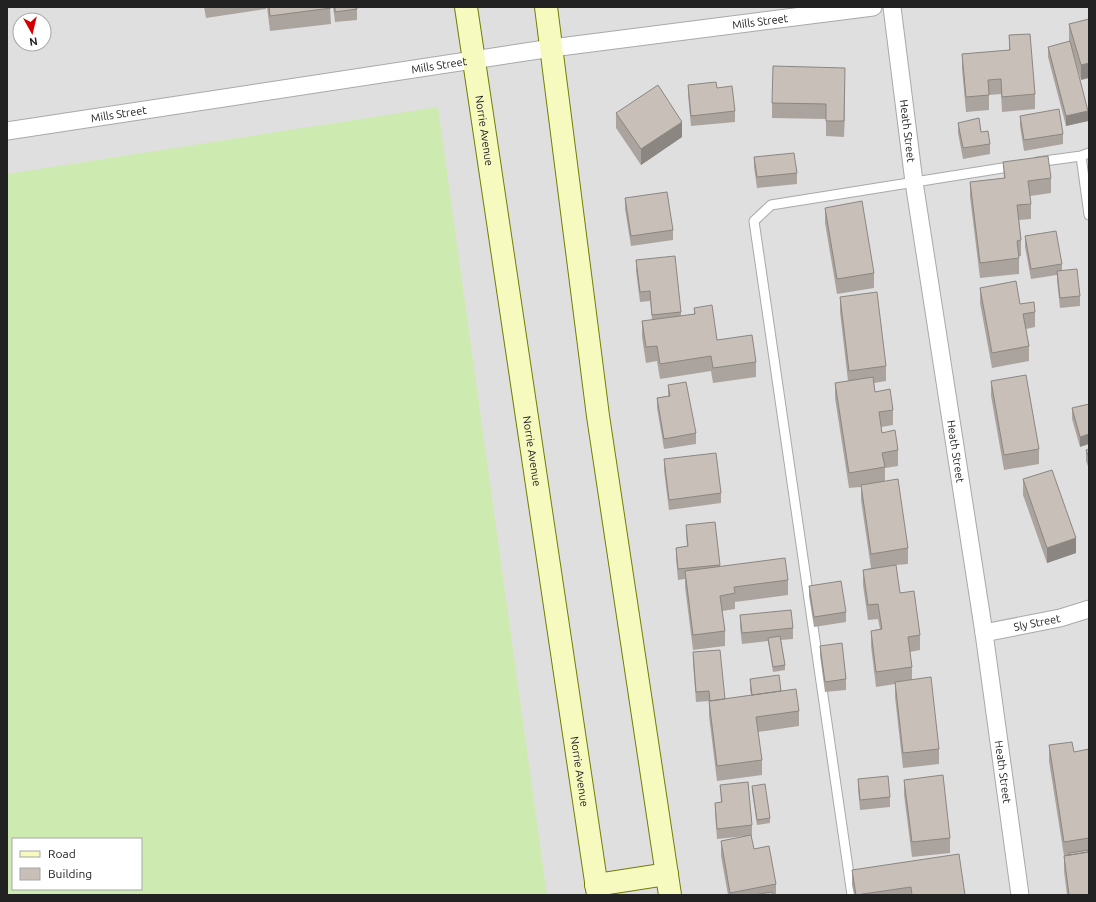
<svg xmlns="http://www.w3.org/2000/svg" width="1096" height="902" viewBox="0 0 1096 902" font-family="Ubuntu,sans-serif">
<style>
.residential{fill:#e0dfdf;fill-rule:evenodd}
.grass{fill:#cdebb0;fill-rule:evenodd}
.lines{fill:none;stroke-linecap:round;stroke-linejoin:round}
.lane-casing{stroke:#a9a9a9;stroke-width:11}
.street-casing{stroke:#a9a9a9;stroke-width:19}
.secondary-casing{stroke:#707d05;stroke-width:24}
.lane{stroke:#fff;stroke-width:9}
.street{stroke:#fff;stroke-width:17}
.secondary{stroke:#f7fabf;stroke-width:22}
.wall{fill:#aba49e}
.shaded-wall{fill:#8b8681}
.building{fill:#c7bfb8;stroke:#8b8681}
.labels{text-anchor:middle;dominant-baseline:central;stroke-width:3.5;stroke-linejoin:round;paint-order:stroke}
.street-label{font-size:11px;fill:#222;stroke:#fff}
</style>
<rect width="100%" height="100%" fill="#f2efe9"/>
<path class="residential" d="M7,7H1089V895H7ZM20,20H44V44H20ZM13,839H141V889H13Z"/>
<path class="grass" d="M438,107L547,895H7V174ZM13,839H141V889H13Z"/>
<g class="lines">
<g class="lane-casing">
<path id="lane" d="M1081,156L1089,215
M1037,162L1081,156L1089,153
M852,895L754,221L771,205L1015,166"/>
</g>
<g class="street-casing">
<g id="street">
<path id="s1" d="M892,7L914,182L984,633L1020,895"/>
<path id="s2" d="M7,131L552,48L873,7"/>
<path id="s3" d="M984,633L1060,618L1089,609"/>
</g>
</g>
<g class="secondary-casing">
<g id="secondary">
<path id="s4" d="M466,7L598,895"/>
<path d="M546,7L598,416L670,895"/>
<path d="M596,885L667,874"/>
</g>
</g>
<use href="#lane" class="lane"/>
<use href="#street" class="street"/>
<use href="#secondary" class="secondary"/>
</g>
<path class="wall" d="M204,7H266V9L206,18Z
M267,7H330L331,24L270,31Z
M333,7H357V20L335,22Z
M1089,19L1081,80L1069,40V24Z
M1009,35L1035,94V109L1002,112L1001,94L989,95V110L966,112L962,69V54L1009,50Z
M1048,47L1088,121L1066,126L1048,57Z
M845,83L844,137L826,136V119L772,118V103Z
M688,85L717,88L735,111V122L691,126L688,95Z
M616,113L682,137L641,165L616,128Z
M1020,116L1063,134V144L1024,151L1020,126Z
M958,123L981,132L990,144V154L963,159L958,133Z
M754,157L797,173V184L757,188L754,167Z
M1003,162L1051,178V193L1030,196L1031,204V219L1019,220L1021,240V256H1019V274L980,278L970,197V182L1004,178Z
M625,198L673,230V240L631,246L625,209Z
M825,208L874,273V288L837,294L825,223Z
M1025,236L1062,264V270L1080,296V306L1060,308L1057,281V275L1031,279L1025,247Z
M636,260L681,312V316L694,314V308L717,340L756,362V377L713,383L711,371L660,379L657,361L646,363L642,337V321L652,320L650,301L640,302L636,271Z
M980,288L1020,304L1035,312V327L1026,329L1029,346V361L992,368L980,303Z
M840,297L886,366V381L874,383L875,392L893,410V425L881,427L882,433L898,450V466L885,468V481L908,548V564L896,565L900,593L920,635V650L910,652L912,667V680L939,749V764L903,768L895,697V684L876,687L871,646V631L880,629L878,619L868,620L863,585V570L871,568L861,500V487L849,488L835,398V383L848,381L840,312Z
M991,381L1039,449V464L1004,470L991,396Z
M668,385L696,433V444L664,449L657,408V398L668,396Z
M1089,404L1080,447L1072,419V408Z
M1089,449V469L1086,461V450Z
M664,459L721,493V503L669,510L664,470Z
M1023,479L1076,553L1047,563L1023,495Z
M686,525L720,565V566L788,580V595L735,602V609L722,611L725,631V646L693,650L685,587V579L678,580L676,558V548L687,546L686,535Z
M809,586L846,612V622L814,627L809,596Z
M740,615L793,628V639L781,640L785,665V670L773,672L768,641L742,644L740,626Z
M820,646L846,679V690L825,692L820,656Z
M693,652L725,699L751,695L750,690V679L781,691L799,711V726L758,732L762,760V775L717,781L709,716V701L696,702L693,663Z
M1049,745L1074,752L1089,749V895H1067L1064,871V856L1049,761Z
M858,779L890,797V807L860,810L858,789Z
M904,780L950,838V853L912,857L904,795Z
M720,785L752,825V836H751L754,849L776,884V895H728L721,856V841L746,836L717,839L715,813V803H721Z
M752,786L770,818V823L757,825L752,791Z
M852,870L965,895H854L852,885Z"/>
<path class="shaded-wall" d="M1089,63V78L1081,80V65Z
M845,68V83L844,137V121Z
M1088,111V121L1066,126V116Z
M682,122V137L641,165V149Z
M1089,434V444L1080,447V437Z
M1076,538V553L1047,563V548Z"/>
<path class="building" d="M269,7H330L331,8L270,16Z
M335,7H357V9L335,12Z
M1089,19V63L1081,65L1069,24Z
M1030,34L1035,94L1002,97L1001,79L988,80L989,95L966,97L962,54L1010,50L1009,35Z
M1070,41L1088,111L1066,116L1048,47Z
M773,66L845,68L844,121H826V104L772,103Z
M716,82L717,88L732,86L735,111L691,116L688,85Z
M658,85L682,122L641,149L616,113Z
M1059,109L1063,134L1024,140L1020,116Z
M979,118L981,132L988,131L990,144L963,148L958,123Z
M794,153L797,173L757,177L754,157Z
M1048,156L1051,178L1028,181L1031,204L1017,205L1021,240L1017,241L1019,258L980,263L970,182L1005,178L1003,162Z
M667,192L673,230L631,236L625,198Z
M862,201L874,273L837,279L825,208Z
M1056,231L1062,264L1031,269L1025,236Z
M675,256L681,312L652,315L650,291L640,292L636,260Z
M1077,269L1080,296L1060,298L1057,271Z
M1016,281L1020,304L1034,302L1035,312L1023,314L1029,346L992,353L980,288Z
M877,292L886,366L849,371L840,297Z
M712,305L717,340L752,335L756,362L713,368L711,356L660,364L657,346L646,347L642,321L695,314L694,308Z
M1026,375L1039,449L1004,455L991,381Z
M873,377L875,392L890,389L893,410L879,412L882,433L895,430L898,450L882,453L885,467L849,473L835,383Z
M686,382L696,433L664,439L657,398L670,396L668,385Z
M1089,404V434L1080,437L1072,408Z
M1089,449V458L1086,450Z
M716,453L721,493L669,500L664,459Z
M1052,470L1076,538L1047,548L1023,479Z
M898,479L908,548L871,554L861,485Z
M715,522L720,565L678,569L676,548L688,546L686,525Z
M785,558L788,580L734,587L735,593L720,596L725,631L693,635L685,571Z
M896,565L900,593L914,591L920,635L908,637L912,667L876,672L871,631L882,629L878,604L868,605L863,570Z
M841,581L846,612L814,617L809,586Z
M791,610L793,628L742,633L740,615Z
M780,636L785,665L773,667L768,638Z
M842,643L846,679L825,682L820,646Z
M720,650L725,699L710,701L709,691L696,692L693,652Z
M779,675L781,691L752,695L750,679Z
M931,677L939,749L903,753L895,682Z
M796,689L799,711L756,717L762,760L717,766L709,701Z
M1072,742L1074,752L1089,749V838L1064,842L1049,745Z
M943,775L950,838L912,842L904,780Z
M888,776L890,797L860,800L858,779Z
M748,782L752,825L717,829L715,803L722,802L720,785Z
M765,784L770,818L757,820L752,786Z
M751,835L754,849L769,846L776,884L730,893L721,841Z
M1089,850V852L1069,855V853Z
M1089,852V895H1069L1064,856Z
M959,854L965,895H912L911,887L856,895L852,870Z
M772,892L773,895H753Z"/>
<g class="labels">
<g class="street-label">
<text stroke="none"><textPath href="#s2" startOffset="761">Mills Street</textPath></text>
<text stroke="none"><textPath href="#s2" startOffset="437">Mills Street</textPath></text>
<text stroke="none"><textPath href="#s2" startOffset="113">Mills Street</textPath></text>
<text stroke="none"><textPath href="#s4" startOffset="125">Norrie Avenue</textPath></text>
<text stroke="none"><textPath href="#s1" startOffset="125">Heath Street</textPath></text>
<text stroke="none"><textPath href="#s4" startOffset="449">Norrie Avenue</textPath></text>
<text stroke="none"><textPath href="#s1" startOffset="449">Heath Street</textPath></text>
<text stroke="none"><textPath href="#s3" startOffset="54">Sly Street</textPath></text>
<text stroke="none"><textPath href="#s4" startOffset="773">Norrie Avenue</textPath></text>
<text stroke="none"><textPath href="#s1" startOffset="773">Heath Street</textPath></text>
</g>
</g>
<rect width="1096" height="902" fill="none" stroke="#222222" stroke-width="16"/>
<rect x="12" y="838" width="130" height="52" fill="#ffffff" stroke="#a7a7a7"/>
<rect x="20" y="851" width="20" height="6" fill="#f7fabf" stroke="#a7a7a7"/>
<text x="48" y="858" font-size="12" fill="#222222">Road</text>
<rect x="20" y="868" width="20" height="12" fill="#c7bfb8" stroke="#a7a7a7"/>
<text x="48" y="878" font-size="12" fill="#222222">Building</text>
<g transform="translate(32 32) rotate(172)"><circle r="19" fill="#ffffff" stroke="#a7a7a7"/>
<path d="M0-3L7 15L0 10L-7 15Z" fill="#d40000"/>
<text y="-6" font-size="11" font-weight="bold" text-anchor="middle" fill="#222222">N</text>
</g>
</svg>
